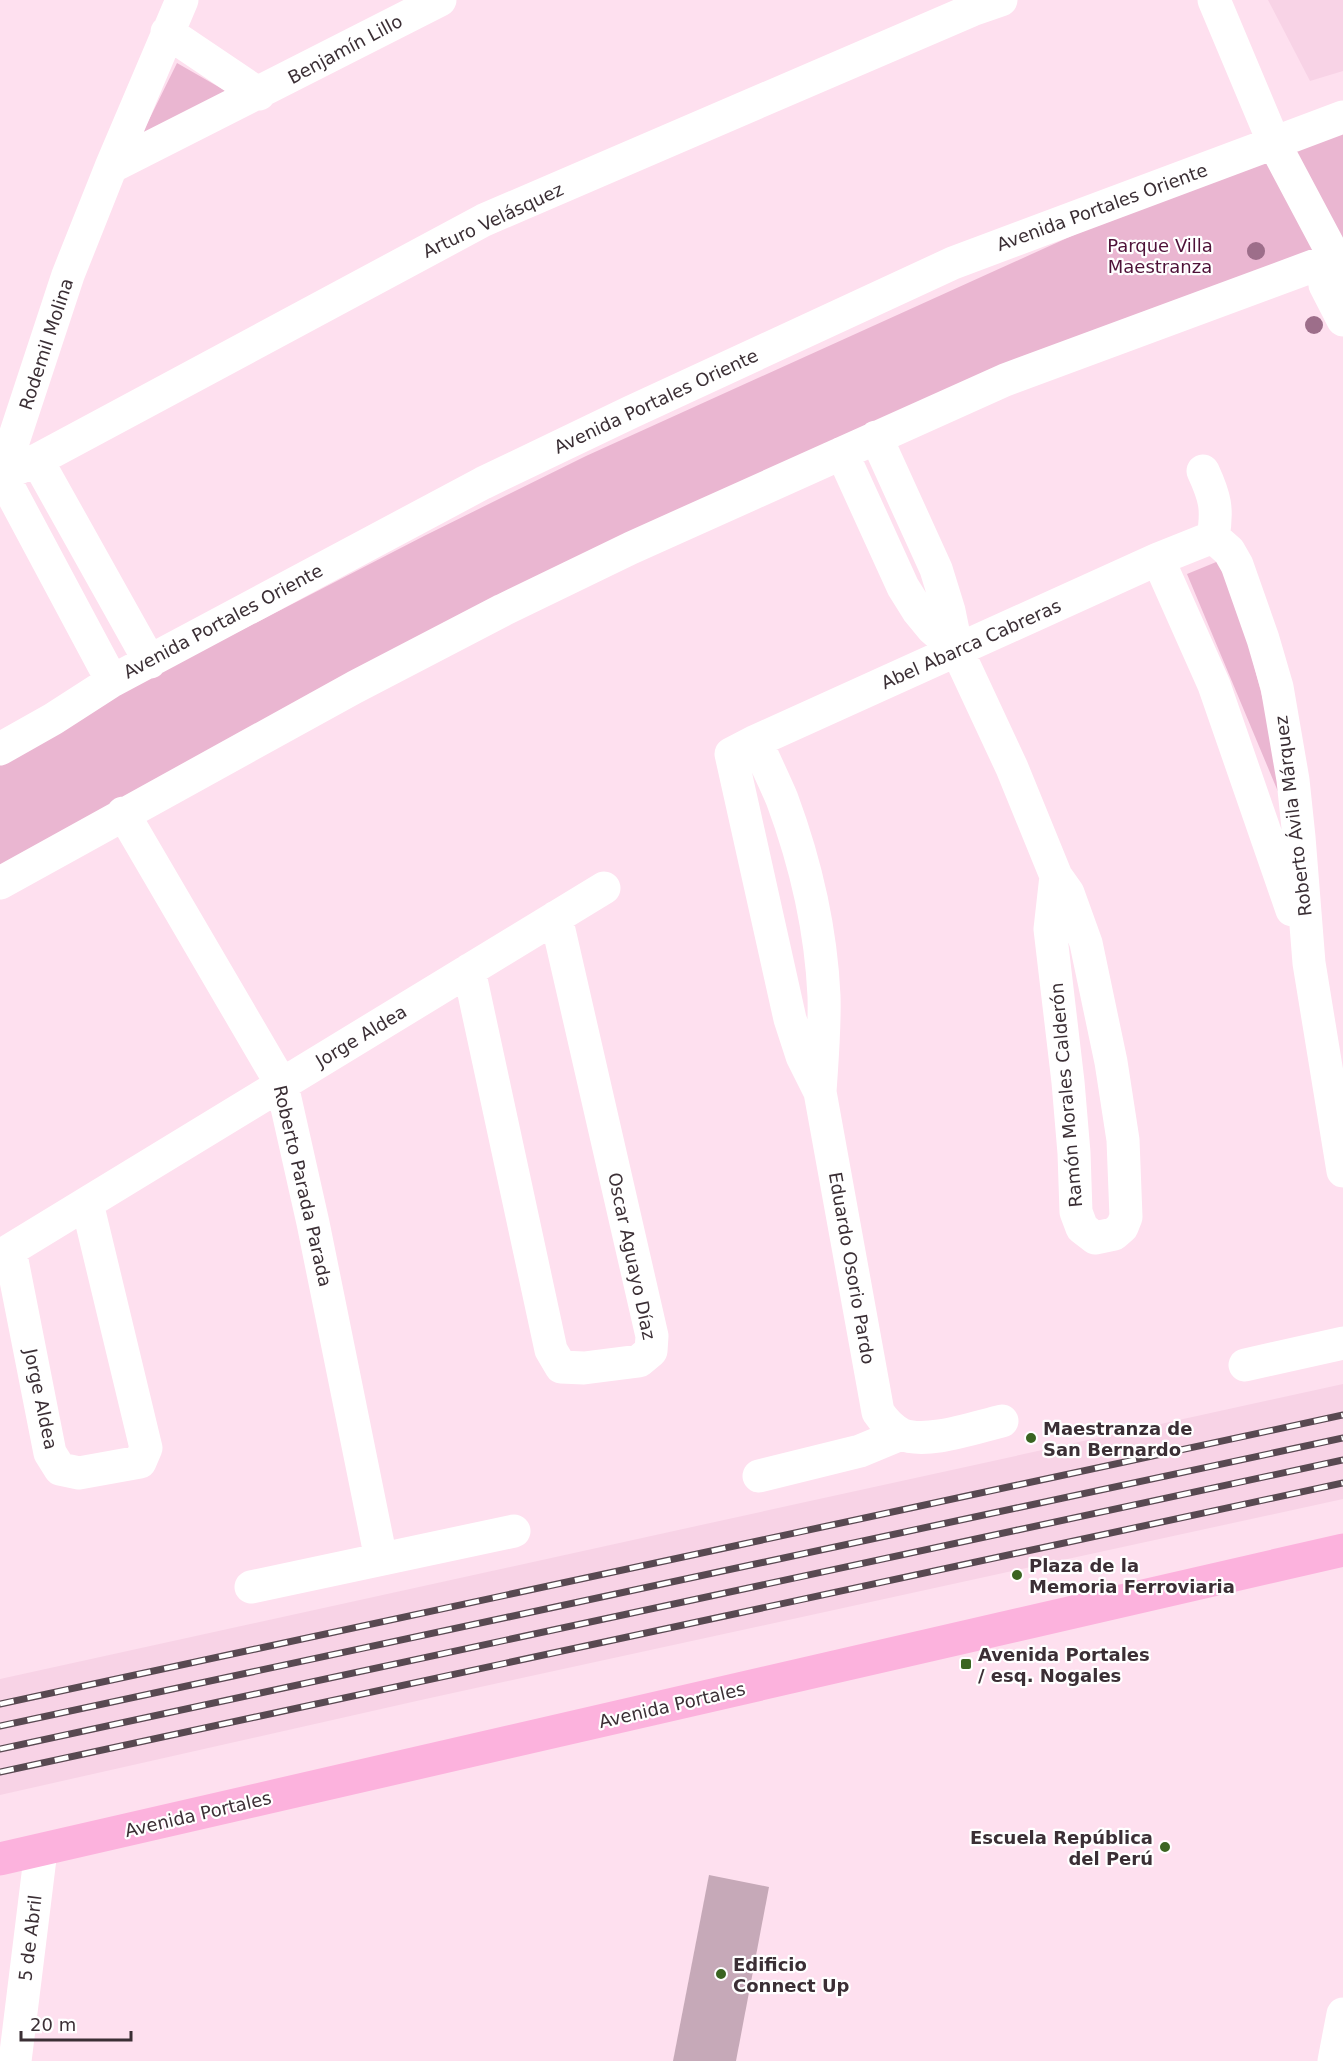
<svg xmlns="http://www.w3.org/2000/svg" width="1343" height="2061" viewBox="0 0 1343 2061" font-family="'DejaVu Sans',sans-serif">
<style>
.built{fill:#f8d3e6}
.green{fill:#eab6d1}
.building{fill:#c6a9b8}
.lines{fill:none;stroke-linecap:round;stroke-linejoin:round}
.minor{stroke:#fff;stroke-width:33}
.major{stroke:#fcb2dd;stroke-width:33}
.rail-casing{stroke:#584951;stroke-width:7}
.rail{stroke:#fff;stroke-width:4.5;stroke-dasharray:14;stroke-linecap:butt}
.tree{fill:#9d6e8a}
.poi-dot{fill:#3a6421;stroke:#fff;stroke-width:2}
.labels{text-anchor:middle;dominant-baseline:central;stroke-width:4.5;stroke-linejoin:round;paint-order:stroke}
.street-label{font-size:18px;fill:#3b2f35;stroke:#fff}
.park-label{font-size:18px;fill:#4e1138;stroke:#fff}
.poi-label{font-size:18px;font-weight:bold;fill:#3b2f35;stroke:#fff;text-anchor:start}
</style>
<rect width="100%" height="100%" fill="#fee0ef"/>
<path class="built" d="M1268,0H1343V71L1310,81Z
M1343,1384V1499L421,1700L0,1795V1679Z"/>
<path class="green" d="M177,63L231,94L140,138Z
M1343,132V245L983,380L0,874V762L135,685L424,536L586,456L1140,205Z
M1226,558L1302,849L1187,574Z"/>
<path class="building" d="M709,1875L769,1887L736,2061H673Z"/>
<g class="lines">
<path class="minor" d="M1214,0L1274,143L1335,258L1343,261
M167,32L259,94
M111,167L440,0
M1335,258L1325,285L1343,320
M876,437L936,569L949,611L957,650L1012,768L1056,876L1068,893L1086,943L1111,1062L1123,1140L1126,1217L1122,1227L1114,1234L1095,1238L1082,1228L1076,1212L1074,1153L1068,1082L1050,929L1056,876
M842,453L903,587L918,611L932,628L957,650
M37,460L150,662
M1203,471C1215,497 1218,509 1213,537
M2,475L37,460L484,220L972,10L1001,0
M1213,537L1229,551L1237,565L1263,639L1277,687L1293,780L1299,837L1309,963L1343,1171
M1158,559L1214,685L1292,910
M112,681L2,475L68,275L111,167L182,0
M756,741C764,760 774,780 782,799C805,861 821,930 824,996C825,1028 822,1060 820,1092L878,1412C884,1421 891,1429 901,1434C926,1445 976,1427 1002,1421
M0,749L53,719L112,681L483,483L631,412L953,263L1343,117
M123,813L282,1085L313,1223L381,1559
M0,883L355,687L503,610L631,548L1005,380L1343,255
M469,970L551,1350L561,1367L584,1368L639,1361L651,1351L652,1336L556,917
M820,1092L802,1056L790,1019L731,754L756,741L1158,559L1213,537
M87,1203L146,1448L140,1462L79,1473L60,1469L50,1453L10,1250L87,1203L604,888
M1245,1365L1343,1343
M759,1476L860,1451L901,1434
M251,1587L514,1531
M15,2061L41,1850
M1334,2061L1343,2014"/>
<path class="major" d="M0,1859L1343,1550"/>
<g class="rail-casing">
<path id="rail" d="M0,1704L1343,1415
M0,1726L1343,1438
M0,1749L1343,1460
M0,1772L1343,1483"/>
</g>
<use href="#rail" class="rail"/>
</g>
<g class="tree">
<circle cx="1256" cy="251" r="9"/>
<circle cx="1314" cy="325" r="9"/>
</g>
<g class="poi-dot">
<circle cx="1031" cy="1438" r="6"/>
<circle cx="1017" cy="1575" r="6"/>
<rect x="960" y="1658" width="12" height="12" rx="3"/>
<circle cx="1165" cy="1847" r="6"/>
<circle cx="721" cy="1974" r="6"/>
</g>
<g class="labels">
<g class="street-label">
<text transform="translate(345 49) rotate(-28)">Benjamín Lillo</text>
<text transform="translate(1102 207) rotate(-20)">Avenida Portales Oriente</text>
<text transform="translate(493 220) rotate(-25)">Arturo Velásquez</text>
<text transform="translate(46 344) rotate(-72)">Rodemil Molina</text>
<text transform="translate(656 401) rotate(-25)">Avenida Portales Oriente</text>
<text transform="translate(223 621) rotate(-28)">Avenida Portales Oriente</text>
<text transform="translate(971 644) rotate(-24)">Abel Abarca Cabreras</text>
<text transform="translate(1293 816) rotate(-97)">Roberto Ávila Márquez</text>
<text transform="translate(361 1036) rotate(-31)">Jorge Aldea</text>
<text transform="translate(1066 1095) rotate(-95)">Ramón Morales Calderón</text>
<text transform="translate(303 1186) rotate(77)">Roberto Parada Parada</text>
<text transform="translate(632 1256) rotate(78)">Oscar Aguayo Díaz</text>
<text transform="translate(852 1268) rotate(80)">Eduardo Osorio Pardo</text>
<text transform="translate(41 1399) rotate(78)">Jorge Aldea</text>
<text transform="translate(672 1705) rotate(-13)">Avenida Portales</text>
<text transform="translate(198 1814) rotate(-13)">Avenida Portales</text>
<text transform="translate(30 1938) rotate(-83)">5 de Abril</text>
</g>
<g class="park-label">
<text x="1160" y="245">Parque Villa<tspan x="1160" dy="21">Maestranza</tspan></text>
</g>
<g class="poi-label">
<text x="1043" y="1428">Maestranza de<tspan x="1043" dy="21">San Bernardo</tspan></text>
<text x="1029" y="1565">Plaza de la<tspan x="1029" dy="21">Memoria Ferroviaria</tspan></text>
<text x="978" y="1654">Avenida Portales<tspan x="978" dy="21">/ esq. Nogales</tspan></text>
<text x="1153" y="1837" text-anchor="end">Escuela República<tspan x="1153" dy="21">del Perú</tspan></text>
<text x="733" y="1964">Edificio<tspan x="733" dy="21">Connect Up</tspan></text>
</g>
</g>
<path d="M21 2031v9h110v-9" fill="none" stroke="#3b2f35" stroke-width="3"/>
<text x="30" y="2031" font-size="18" fill="#3b2f35" stroke="#ffffff" stroke-width="4.5" paint-order="stroke">20 m</text>
</svg>
